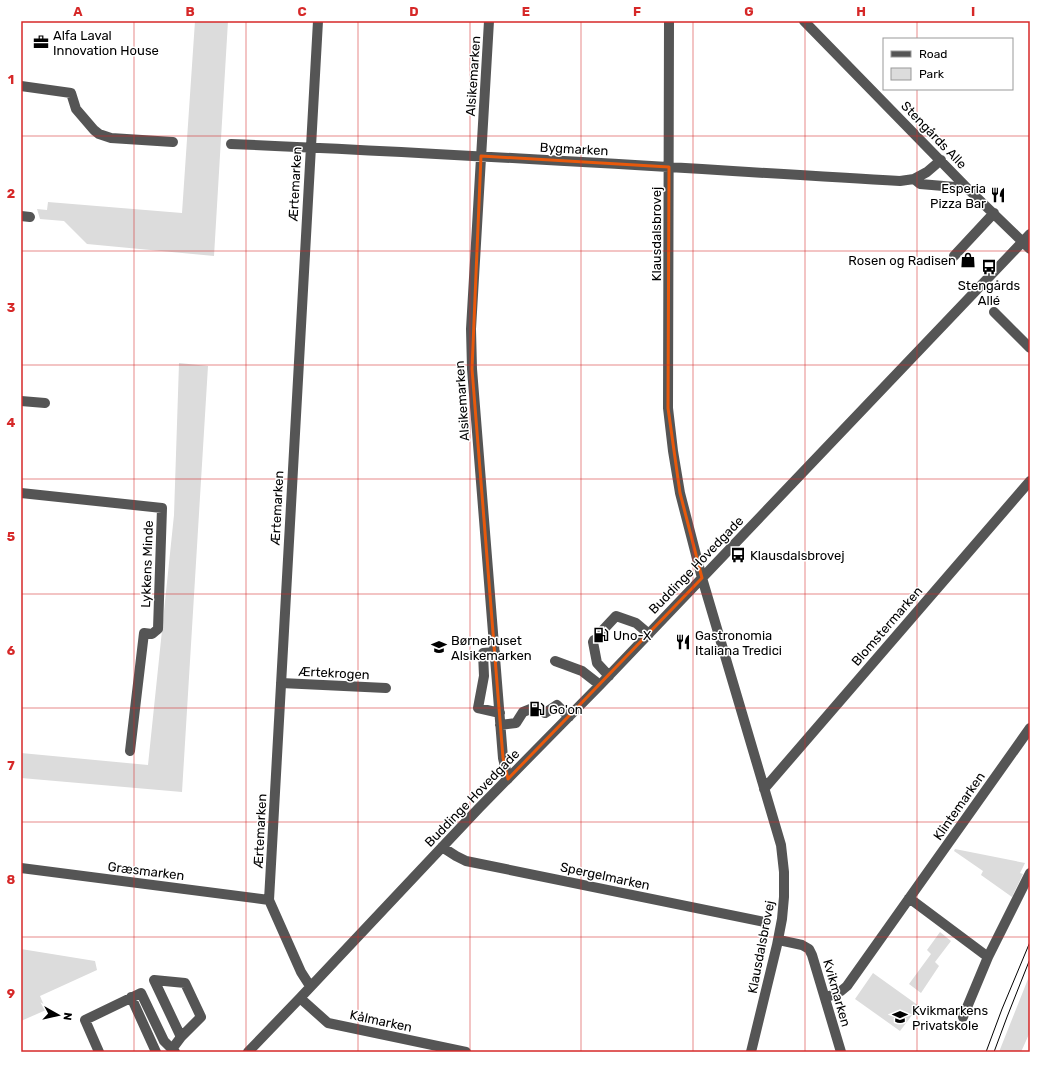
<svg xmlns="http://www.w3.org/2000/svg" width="1051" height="1073" viewBox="0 0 1051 1073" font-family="Rubik,sans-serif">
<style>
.green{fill:#dcdcdc}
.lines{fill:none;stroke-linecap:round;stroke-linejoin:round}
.minor{stroke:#555;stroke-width:10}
.tram{stroke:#000;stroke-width:1}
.marked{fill:none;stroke:#e8590c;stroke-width:3;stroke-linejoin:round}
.grid{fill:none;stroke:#d62828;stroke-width:1;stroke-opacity:0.55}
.labels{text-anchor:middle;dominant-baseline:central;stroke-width:3;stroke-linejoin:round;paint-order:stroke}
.poi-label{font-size:13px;fill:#000;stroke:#fff;text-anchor:start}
.street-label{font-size:13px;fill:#000;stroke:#fff}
.neatline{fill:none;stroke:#d62828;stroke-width:1.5}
.grid-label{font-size:13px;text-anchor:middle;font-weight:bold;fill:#d62828}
</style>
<rect width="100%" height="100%" fill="#fff"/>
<path class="green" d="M195,21H228L214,256L87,244L64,221L40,219L37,209L47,210L48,202L182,213Z
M179,363L208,366L182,792L21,778V753L148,765L174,515Z
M955,849L1025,863L1020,873L1023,874L1012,897L981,875L983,871L954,851Z
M940,932L951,941L935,962L939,966L921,993L909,984L931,954L927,950Z
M21,949L95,961L97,970L40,996L46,1010L21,1021Z
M873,973L919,1006L900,1031L855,999Z
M1030,974V1032L1021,1052H999Z"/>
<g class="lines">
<path class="minor" d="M489,21L471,329L472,369L503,758L508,779
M669,21L668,408L673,451L680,493L702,578L781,845L784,872V897L782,919L777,945L751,1052
M804,21L967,188L1030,249
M21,86L71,93L76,109L94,130L99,134L111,138L173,142
M231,144C454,153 677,168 900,181L914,179L927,172L941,160
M914,179L920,184L967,188
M21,216L30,217
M954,256L994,213
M994,312L1030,348
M21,401L45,403
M21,493L162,508L158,629L152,634L144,633L130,751
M602,631L616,616L636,623L649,634
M594,640L593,642L597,663L609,676
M495,652L483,653L484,676L478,708L500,713
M555,661L582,671L600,685
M281,683L386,688
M545,713L557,705L569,717
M500,725L516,723L523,712L533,708
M764,789L1030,481
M442,847L456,856L466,861L765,922
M21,868L269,900
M909,898L988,957
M779,940L802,945L809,949L812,955L841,1052
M310,986L301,972L269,900L318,21
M131,997L156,1052
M300,998L328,1023L466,1052
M825,998L841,991L847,986L1030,728
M963,1017L988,957L1030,873
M172,1049L181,1037L201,1017L185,983L154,980L181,1037
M99,1052L85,1020L141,993L164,1041L175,1052
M248,1052L300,998L479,808L600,685L1030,234"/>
<path class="tram" d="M986,1052L1002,1009L1030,942
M994,1052L1007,1017L1030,959"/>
</g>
<path class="marked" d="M481,156L669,167L668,408L680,493L702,578L508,779L503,758L472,369Z"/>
<path class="grid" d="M134,21V1052M246,21V1052M358,21V1052M470,21V1052M581,21V1052M693,21V1052M805,21V1052M917,21V39M917,89V1052M21,136H1030M21,251H1030M21,365H1030M21,479H1030M21,594H1030M21,708H1030M21,822H1030M21,937H1030"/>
<defs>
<g id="office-bare" transform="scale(1.2)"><path d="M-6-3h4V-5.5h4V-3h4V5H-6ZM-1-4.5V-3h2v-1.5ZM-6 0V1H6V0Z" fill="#000" stroke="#fff" stroke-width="2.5" paint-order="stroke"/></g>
<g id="restaurant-bare" transform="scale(1.2)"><path d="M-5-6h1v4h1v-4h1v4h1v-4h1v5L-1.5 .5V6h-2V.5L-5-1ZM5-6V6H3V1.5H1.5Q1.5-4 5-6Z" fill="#000" stroke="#fff" stroke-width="2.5" paint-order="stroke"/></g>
<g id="shop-bare" transform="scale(1.2)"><path d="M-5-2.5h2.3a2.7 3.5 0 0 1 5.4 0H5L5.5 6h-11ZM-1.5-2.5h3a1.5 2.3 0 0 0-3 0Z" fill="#000" stroke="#fff" stroke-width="2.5" paint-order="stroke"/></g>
<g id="bus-bare" transform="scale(1.2)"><path d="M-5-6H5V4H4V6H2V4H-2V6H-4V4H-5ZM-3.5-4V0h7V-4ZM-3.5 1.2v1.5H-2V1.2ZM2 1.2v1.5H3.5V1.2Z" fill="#000" stroke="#fff" stroke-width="2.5" paint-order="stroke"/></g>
<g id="fuel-bare" transform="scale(1.2)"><path d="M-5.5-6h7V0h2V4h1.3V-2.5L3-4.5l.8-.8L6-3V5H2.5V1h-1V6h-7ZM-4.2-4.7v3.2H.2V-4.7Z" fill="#000" stroke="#fff" stroke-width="2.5" paint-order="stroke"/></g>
<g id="school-bare" transform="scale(1.2)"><path d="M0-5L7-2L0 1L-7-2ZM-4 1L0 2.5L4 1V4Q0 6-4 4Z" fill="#000" stroke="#fff" stroke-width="2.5" paint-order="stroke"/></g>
</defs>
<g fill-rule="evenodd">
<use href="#office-bare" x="41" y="42"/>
<use href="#restaurant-bare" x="998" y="195"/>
<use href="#shop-bare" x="968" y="260"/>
<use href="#bus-bare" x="989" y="267"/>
<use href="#bus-bare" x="738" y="555"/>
<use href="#fuel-bare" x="601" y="635"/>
<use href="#restaurant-bare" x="683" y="642"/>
<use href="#school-bare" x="439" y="647"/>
<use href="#fuel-bare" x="537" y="709"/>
<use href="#school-bare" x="900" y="1017"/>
</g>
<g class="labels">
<g class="poi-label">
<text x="53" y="35">Alfa Laval<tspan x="53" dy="15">Innovation House</tspan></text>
<text x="986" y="188" text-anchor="end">Esperia<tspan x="986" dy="15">Pizza Bar</tspan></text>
<text x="956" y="260" text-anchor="end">Rosen og Radisen</text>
<text x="989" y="285" text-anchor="middle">Stengårds<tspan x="989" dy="15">Allé</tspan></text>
<text x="750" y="555">Klausdalsbrovej</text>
<text x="613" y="635">Uno-X</text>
<text x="695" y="635">Gastronomia<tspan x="695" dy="15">Italiana Tredici</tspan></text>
<text x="451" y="640">Børnehuset<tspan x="451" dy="15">Alsikemarken</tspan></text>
<text x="549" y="709">Go'on</text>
<text x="912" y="1010">Kvikmarkens<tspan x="912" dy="15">Privatskole</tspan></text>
</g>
<g class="street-label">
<text transform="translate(473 76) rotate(-86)">Alsikemarken</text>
<text transform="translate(934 135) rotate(46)">Stengårds Alle</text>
<text transform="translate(574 149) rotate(3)">Bygmarken</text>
<text transform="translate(295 184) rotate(-87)">Ærtemarken</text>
<text transform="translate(656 234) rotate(-90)">Klausdalsbrovej</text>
<text transform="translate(462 401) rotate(-94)">Alsikemarken</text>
<text transform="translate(277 508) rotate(-87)">Ærtemarken</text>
<text transform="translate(147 564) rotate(-88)">Lykkens Minde</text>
<text transform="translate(696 565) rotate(-46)">Buddinge Hovedgade</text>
<text transform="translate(887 626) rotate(-49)">Blomstermarken</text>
<text transform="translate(334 673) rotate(3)">Ærtekrogen</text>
<text transform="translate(472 798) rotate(-46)">Buddinge Hovedgade</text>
<text transform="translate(959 806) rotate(-55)">Klintemarken</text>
<text transform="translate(260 831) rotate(-87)">Ærtemarken</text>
<text transform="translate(146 871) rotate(7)">Græsmarken</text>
<text transform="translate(605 876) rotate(12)">Spergelmarken</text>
<text transform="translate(761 947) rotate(-79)">Klausdalsbrovej</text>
<text transform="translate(837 993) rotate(74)">Kvikmarken</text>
<text transform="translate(381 1021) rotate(12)">Kålmarken</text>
</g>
</g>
<rect width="1051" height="1073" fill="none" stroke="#ffffff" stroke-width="44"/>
<rect x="883" y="38" width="130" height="52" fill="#ffffff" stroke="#999999"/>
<rect x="891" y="51" width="20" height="6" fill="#555555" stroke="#999999"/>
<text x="919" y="58" font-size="12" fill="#000000">Road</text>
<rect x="891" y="68" width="20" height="12" fill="#dcdcdc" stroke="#999999"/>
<text x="919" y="78" font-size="12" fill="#000000">Park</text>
<g transform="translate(58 1015) rotate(98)" stroke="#ffffff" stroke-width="3" paint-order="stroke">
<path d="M0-3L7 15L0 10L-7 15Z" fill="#000000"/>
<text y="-6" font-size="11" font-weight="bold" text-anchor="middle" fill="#000000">N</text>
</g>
<rect x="22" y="22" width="1007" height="1029" class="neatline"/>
<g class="grid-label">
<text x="78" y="16">A</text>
<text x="190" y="16">B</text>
<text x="302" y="16">C</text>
<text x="414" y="16">D</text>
<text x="526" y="16">E</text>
<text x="637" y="16">F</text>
<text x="749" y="16">G</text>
<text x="861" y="16">H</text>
<text x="973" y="16">I</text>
<text x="11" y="84">1</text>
<text x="11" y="198">2</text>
<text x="11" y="312">3</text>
<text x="11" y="427">4</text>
<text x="11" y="541">5</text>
<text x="11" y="655">6</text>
<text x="11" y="770">7</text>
<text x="11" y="884">8</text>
<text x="11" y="998">9</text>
</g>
</svg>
